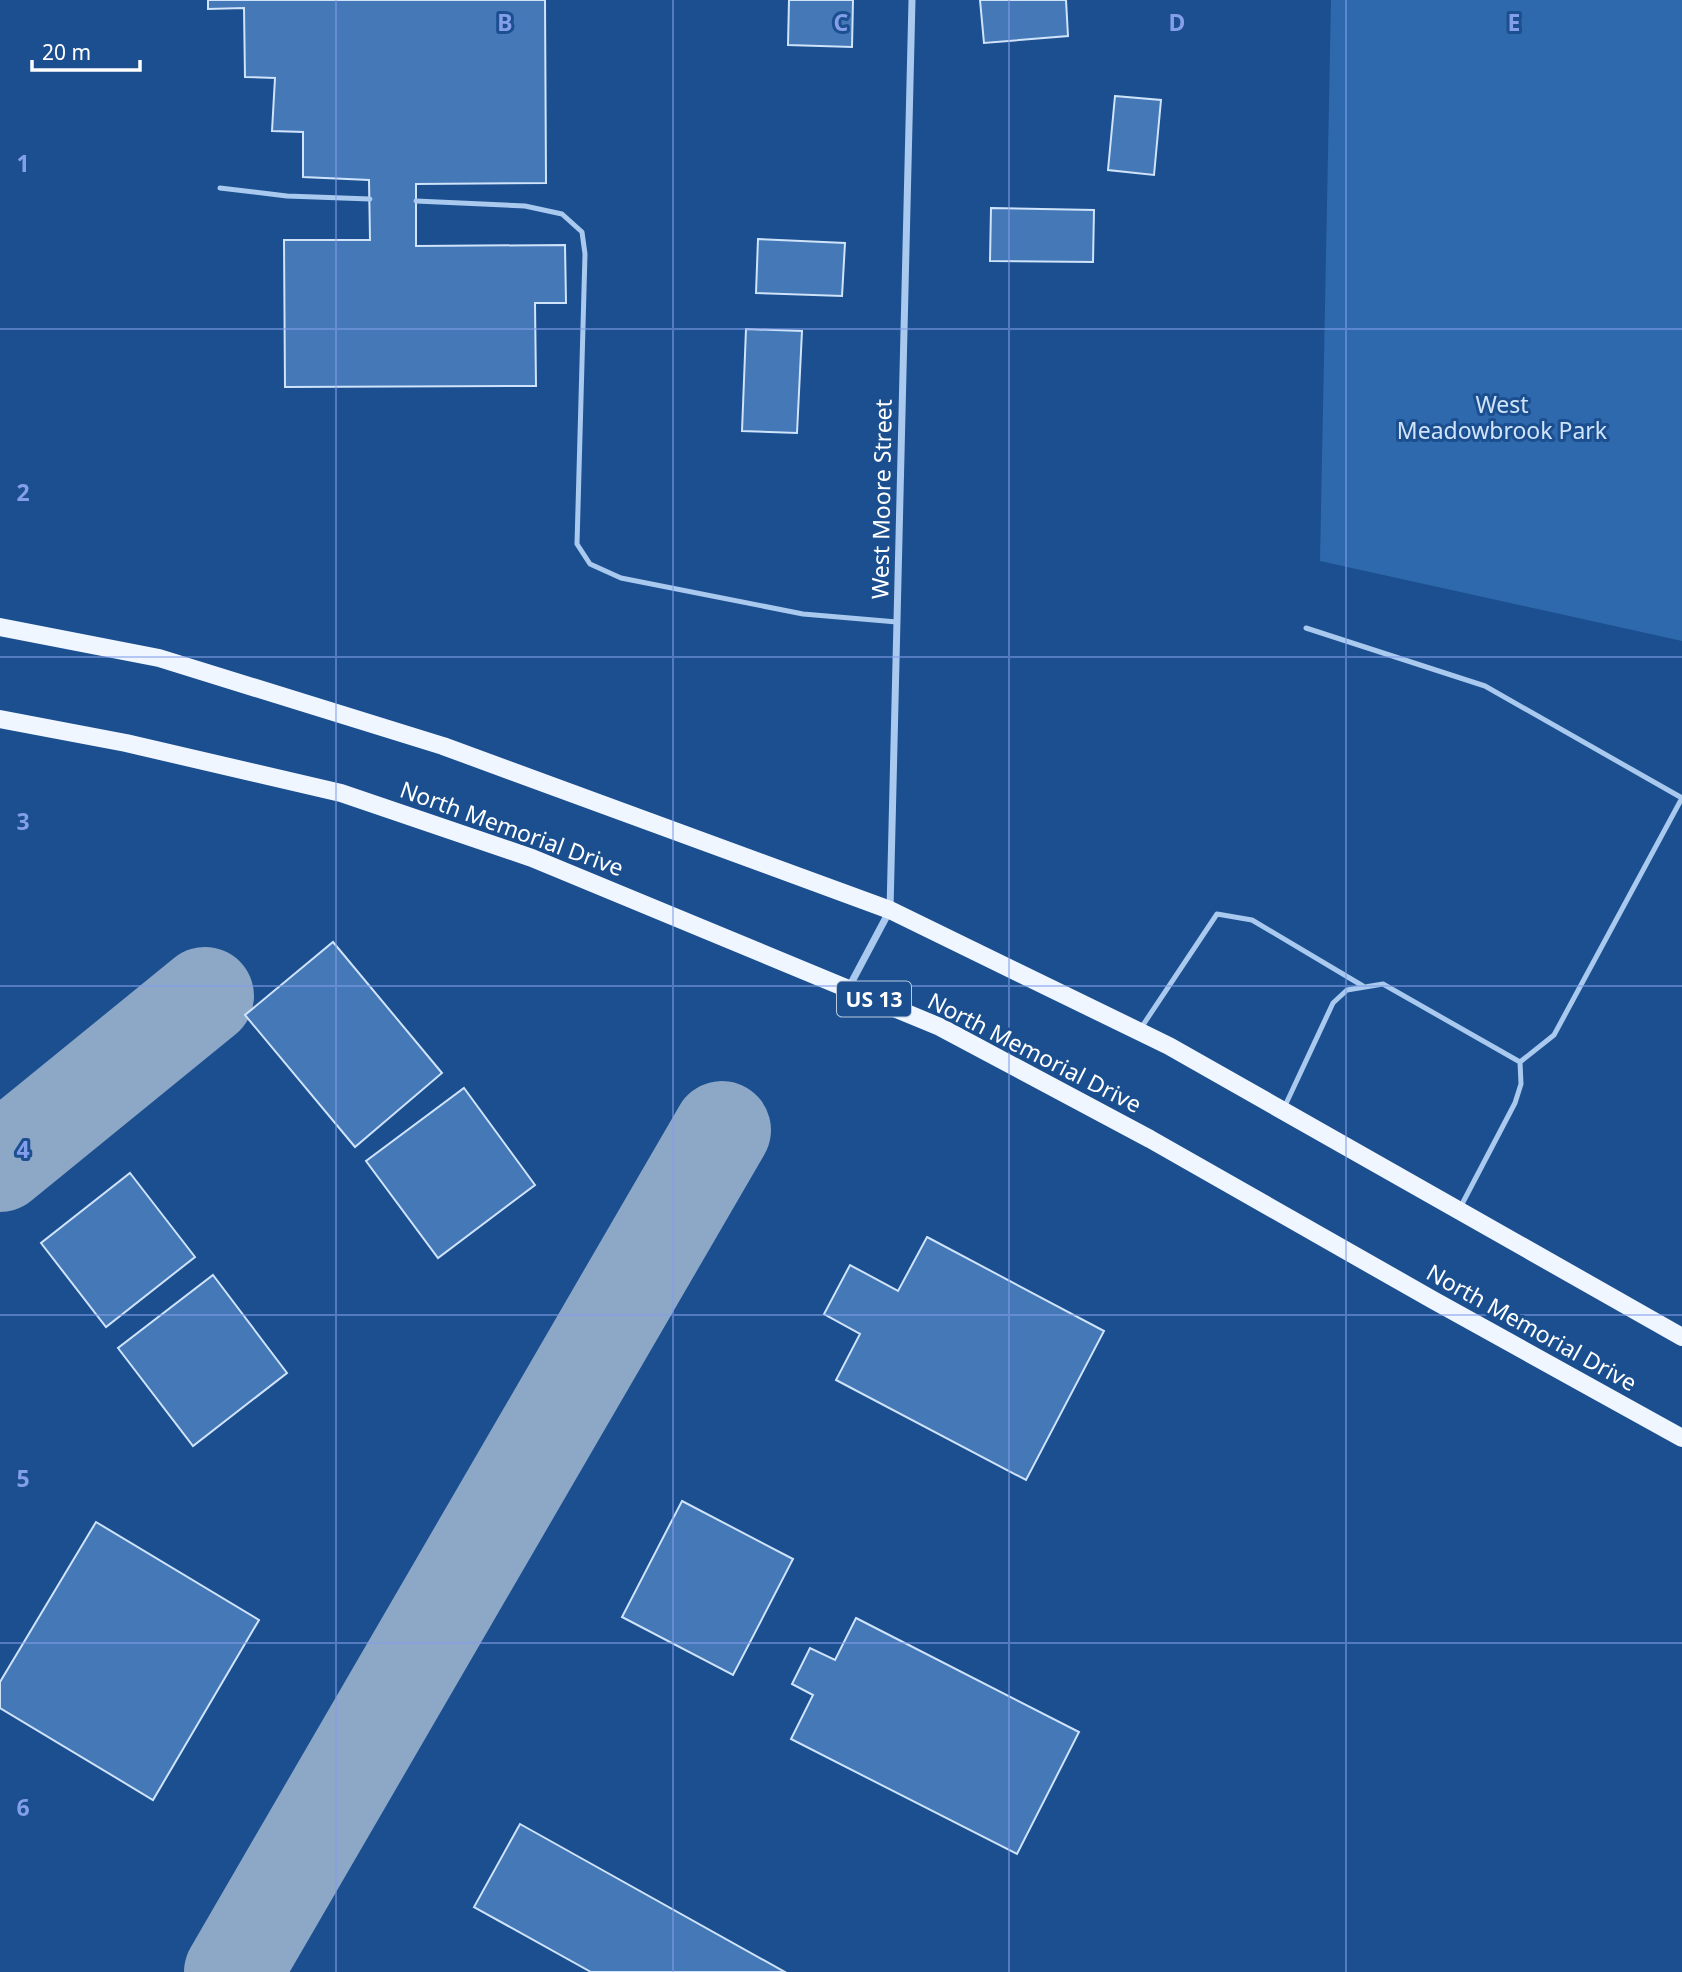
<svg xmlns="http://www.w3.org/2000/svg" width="1682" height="1972" viewBox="0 0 1682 1972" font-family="'Noto Sans',sans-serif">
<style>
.green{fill:#2e69ad}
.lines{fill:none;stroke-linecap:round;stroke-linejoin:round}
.taxiway{stroke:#8da7c7;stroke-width:98}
.building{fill:#4478b7;stroke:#cfe3fa;stroke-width:2}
.lane{stroke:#a9c9ee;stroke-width:5}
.street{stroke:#a9c9ee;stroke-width:7}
.primary{stroke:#f0f6ff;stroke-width:18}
.grid{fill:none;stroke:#839eea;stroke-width:2;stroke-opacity:0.55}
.labels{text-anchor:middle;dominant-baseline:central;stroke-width:6;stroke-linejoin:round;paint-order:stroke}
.shield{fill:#1b4f8f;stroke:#bbcadd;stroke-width:2}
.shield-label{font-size:21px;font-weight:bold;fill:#fff}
.park-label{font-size:23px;fill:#cfe3fa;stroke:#1b4f8f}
.street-label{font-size:23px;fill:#fff;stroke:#1b4f8f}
.grid-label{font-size:23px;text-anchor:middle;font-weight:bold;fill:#839eea;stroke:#1b4f8f;stroke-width:6;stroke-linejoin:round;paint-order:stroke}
</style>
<rect width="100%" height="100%" fill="#1b4f8f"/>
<path class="green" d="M1331,0H1682V641L1320,561Z"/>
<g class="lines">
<path class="taxiway" d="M0,1163L205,996
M233,1972L722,1130"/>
</g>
<path class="building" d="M208,0H545L546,183L416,184V246L565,245L566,303H535L536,386L285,387L284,240H370L369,180L303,177V132L272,131L275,78L245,77L244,8L208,9Z
M789,0H853L852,47L788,45Z
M980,0H1066L1068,36L984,43Z
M1115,96L1161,100L1154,175L1108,170Z
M991,208L1094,210L1093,262L990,261Z
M758,239L845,243L842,296L756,293Z
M746,329L802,331L797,433L742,431Z
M333,942L442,1073L355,1147L245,1015Z
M464,1088L535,1185L438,1258L366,1161Z
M130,1173L195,1257L106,1327L41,1243Z
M927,1237L1104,1331L1026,1480L836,1380L860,1334L824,1314L850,1265L898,1291Z
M213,1275L287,1373L193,1446L118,1348Z
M682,1501L793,1559L733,1675L622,1617Z
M96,1522L259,1620L153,1800L0,1708V1682Z
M856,1618L1079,1732L1017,1854L791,1739L813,1695L792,1684L810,1648L835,1660Z
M520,1824L785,1972H591L474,1907Z"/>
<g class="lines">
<path class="lane" d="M220,188L287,196L370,199
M416,201L525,206L562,214L582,232L585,254L577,544L590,564L621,578L803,614L897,622
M1306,628L1485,686L1682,798
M1141,1028L1217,914L1252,920L1363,986
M1520,1062L1554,1035L1682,798
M1284,1108L1333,1003L1347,990L1383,984L1520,1062L1521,1084L1515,1103L1461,1206"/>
<path class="street" d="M848,989L890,910L912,0"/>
<path class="primary" d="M0,627L159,658L443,746L890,910L1169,1046L1682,1337
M0,719L126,743L341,793L532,858L940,1027L1150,1139L1433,1300L1682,1438"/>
</g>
<path class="grid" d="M336,0V1972M673,0V1972M1009,0V1972M1346,0V1972M0,329H1682M0,657H1682M0,986H1682M0,1315H1682M0,1643H1682"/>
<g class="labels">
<rect class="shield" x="837" y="981.5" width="74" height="35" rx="5"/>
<g class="shield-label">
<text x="874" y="999">US 13</text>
</g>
<g class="park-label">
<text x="1502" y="404">West<tspan x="1502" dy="26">Meadowbrook Park</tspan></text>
</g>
<g class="street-label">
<text transform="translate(881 499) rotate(-89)">West Moore Street</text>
<text transform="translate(512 828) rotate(20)">North Memorial Drive</text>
<text transform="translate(1035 1052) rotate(27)">North Memorial Drive</text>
<text transform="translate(1532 1327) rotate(29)">North Memorial Drive</text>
</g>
</g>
<g class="grid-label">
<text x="505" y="31">B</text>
<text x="841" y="31">C</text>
<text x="1177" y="31">D</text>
<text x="1514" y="31">E</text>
<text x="23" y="172">1</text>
<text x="23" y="501">2</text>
<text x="23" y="830">3</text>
<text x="23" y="1158">4</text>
<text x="23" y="1487">5</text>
<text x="23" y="1816">6</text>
</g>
<path d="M32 60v10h108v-10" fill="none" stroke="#ffffff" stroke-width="3.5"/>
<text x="42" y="60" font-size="21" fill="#ffffff" stroke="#1b4f8f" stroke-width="5" paint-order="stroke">20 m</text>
</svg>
